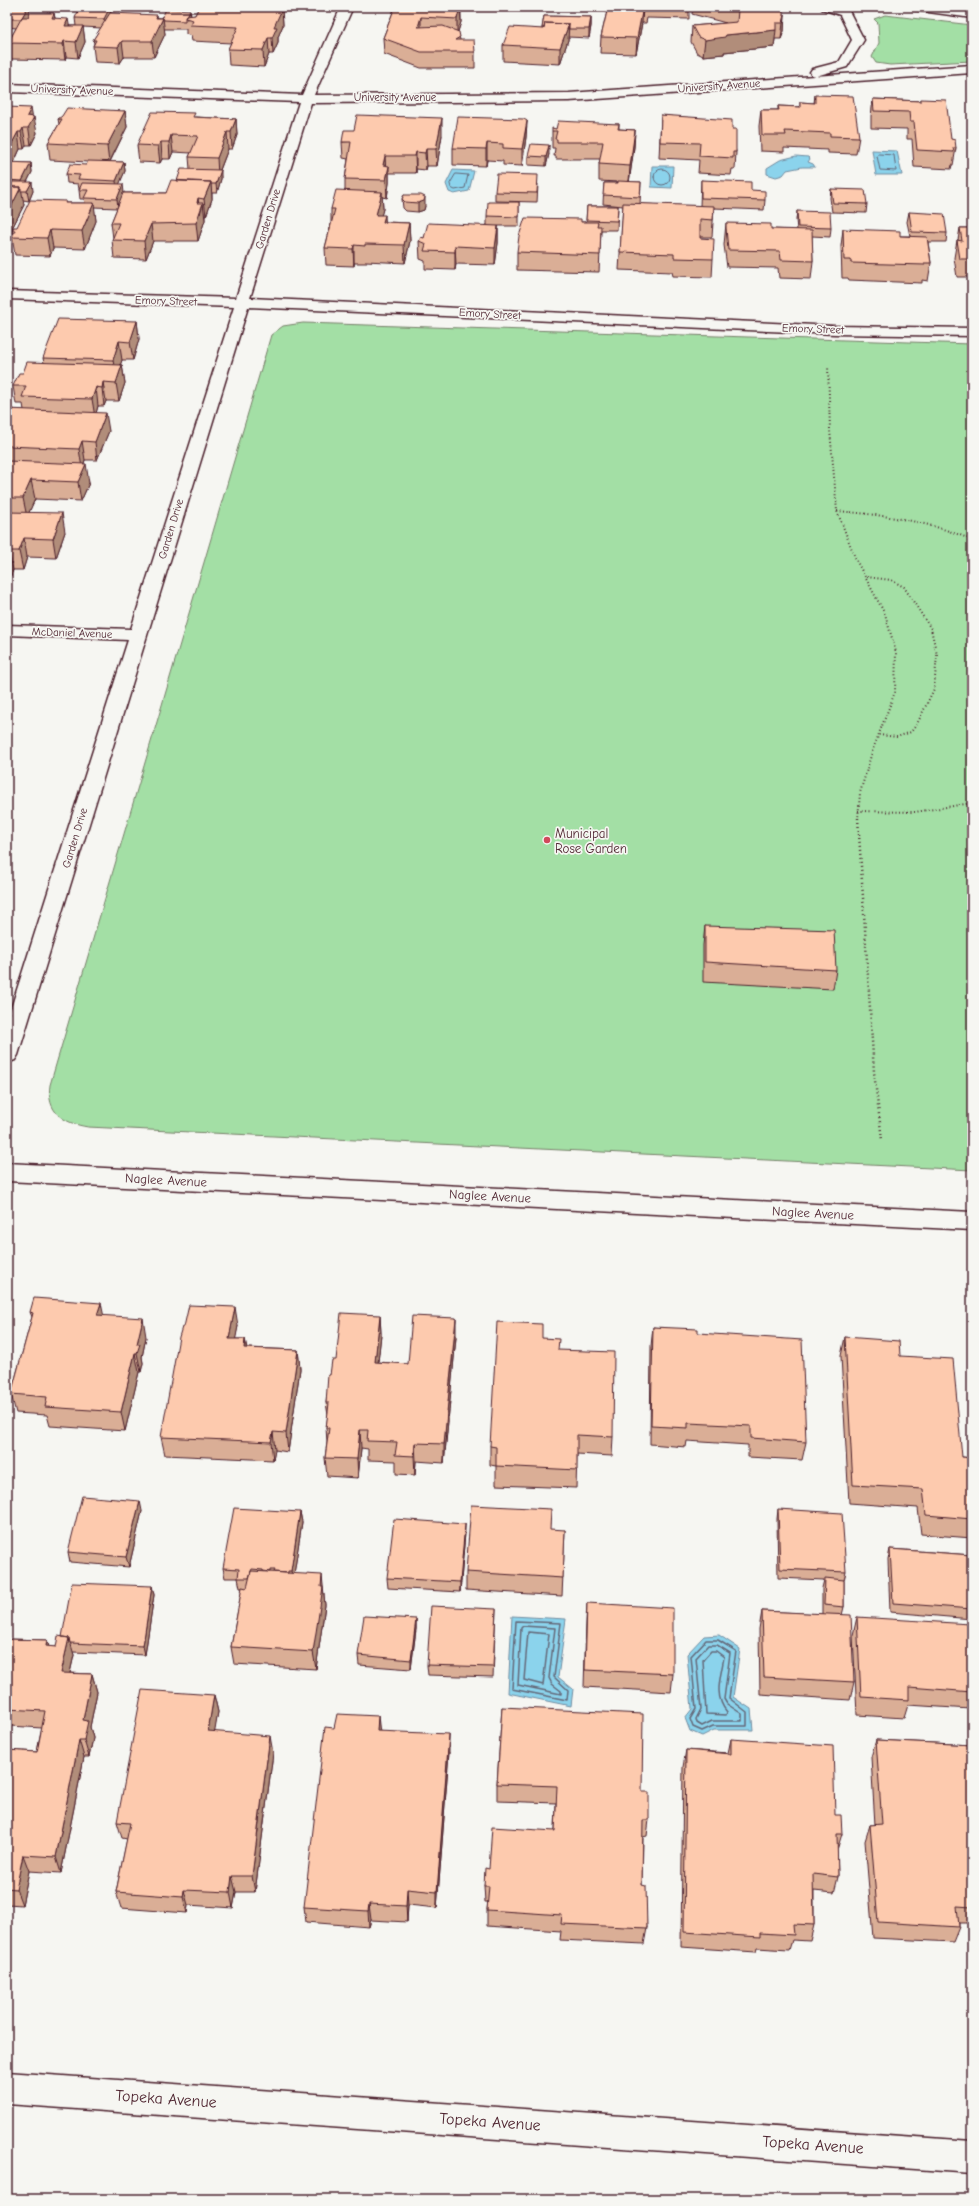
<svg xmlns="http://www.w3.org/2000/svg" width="979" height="2206" viewBox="0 0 979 2206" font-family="'Comic Neue',sans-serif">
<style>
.green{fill:#a3dfa5;stroke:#767f68}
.water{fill:#8bd3ec;stroke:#718b9f}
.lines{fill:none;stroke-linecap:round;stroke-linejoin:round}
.shore-far1{stroke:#646778;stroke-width:1}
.shore{stroke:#646778;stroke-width:1.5}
.street-casing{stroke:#4a1f2b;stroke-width:3}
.secondary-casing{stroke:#4a1f2b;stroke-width:3}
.path-far1{stroke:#4a1f2b;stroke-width:2;stroke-dasharray:1 2.5;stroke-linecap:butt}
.path{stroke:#4a1f2b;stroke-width:2.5;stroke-dasharray:1 3;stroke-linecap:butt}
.street{fill:#f6f6f2;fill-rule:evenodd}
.secondary{fill:#f6f6f2;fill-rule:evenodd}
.wall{fill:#daae96;stroke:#4a1f2b}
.shaded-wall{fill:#b18d7a;stroke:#4a1f2b}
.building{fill:#fdcaae;stroke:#4a1f2b}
.poi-dot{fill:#d1495b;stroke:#f6f6f2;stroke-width:1.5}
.labels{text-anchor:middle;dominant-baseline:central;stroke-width:3.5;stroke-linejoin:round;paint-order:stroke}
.far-street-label{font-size:11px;fill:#4a1f2b;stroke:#f6f6f2}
.poi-label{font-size:13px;fill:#4a1f2b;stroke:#f6f6f2;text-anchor:start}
.street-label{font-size:13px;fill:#4a1f2b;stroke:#f6f6f2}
.near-street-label{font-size:16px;fill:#4a1f2b;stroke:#f6f6f2}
</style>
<rect width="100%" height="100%" fill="#f6f6f2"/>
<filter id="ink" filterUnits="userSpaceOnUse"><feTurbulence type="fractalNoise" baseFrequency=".025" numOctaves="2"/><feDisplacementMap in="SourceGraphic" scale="8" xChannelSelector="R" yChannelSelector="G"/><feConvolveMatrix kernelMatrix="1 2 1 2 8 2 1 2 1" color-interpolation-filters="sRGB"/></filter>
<g filter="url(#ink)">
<path class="green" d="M885,15L972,25V61L890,65L876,63L872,57L879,43L878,23L874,19Z
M303,323L972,344V1170L88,1127C63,1123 46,1112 50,1085L271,335L283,326Z"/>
<path class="water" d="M872,150L897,151L902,175H876Z
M796,156L808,157L810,159L808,162L813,164L815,167H802L787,170L783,175L776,177L767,174V168L780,160Z
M652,166H673L672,188L651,187Z
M453,170L474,171L469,191L454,194L449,192L446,184Z
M512,1616L566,1619L558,1677L573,1689L571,1706L508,1693Z
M719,1635L740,1649L733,1697L751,1709L753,1730H714L702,1736L690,1731L685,1718L692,1709L687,1654L704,1636Z"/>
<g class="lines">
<path class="shore-far1" d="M879,154L894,155L896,171L880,170L877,156Z
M654 177a8 8 0 1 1 16 0a8 8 0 1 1-16 0Z
M456,174L468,175L465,188L455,190L451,188L450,184Z"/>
<path class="shore" d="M516,1621L561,1623L554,1677L568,1690L567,1700L512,1689Z
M523,1626L555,1628L549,1678L552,1684L561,1691V1694L518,1685L521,1628Z
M528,1632L549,1634L543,1685L524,1680Z
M706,1640H718L736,1651L729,1698L747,1712V1726H713L702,1731L693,1727L690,1719L696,1709L691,1656Z
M708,1645H717L730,1653L724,1699L727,1704L742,1714V1721H712L702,1726L697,1723L696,1719L701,1709L696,1658Z
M711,1651H716L724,1657C721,1676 713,1696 727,1712L726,1715L706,1714L703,1660Z"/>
<g class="street-casing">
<path id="street" d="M341,7H353L314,95L569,93L972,65V73L569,101L311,103L250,298L835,326L972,328V336L835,334L248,307L18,1055L15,1060L7,1063V1021L128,640L7,635V625L131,629L234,307L7,299V291L236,298L299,102L7,92V84L302,95Z
M820,7H838L849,11L864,40L847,67L816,76L812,75L810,72L812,69L839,62L852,40L840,15L822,9Z
M908,7H939L972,12V18L914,10Z
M7,2072L972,2141V2173L7,2104Z"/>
</g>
<g class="secondary-casing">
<path id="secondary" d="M7,1163L972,1212V1230L7,1181Z"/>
</g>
<path class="path-far1" d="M828,365L830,430L837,511L856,560L885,614L896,652L895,692L872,752L860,793L858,819
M837,511C884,515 929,521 972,540
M867,577L891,580L904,587L931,629L937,655L934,689L917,724L911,732L897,737L879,735
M858,811L915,812L972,803"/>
<path class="path" d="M858,818L874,1072L882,1140"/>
<use href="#street" class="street"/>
<use href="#secondary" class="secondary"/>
</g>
<path class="wall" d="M7,7L30,14L54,13L55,18L70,26H76L75,18L109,7L111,13L162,18L190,10L191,16L195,15L199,7H280V9H282L283,25L278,37V43L273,54H269L264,67L229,65L228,49L231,43L192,41L191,36L186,34V29H164L165,34L154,57H124L120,63L95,62L93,46L94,43L93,40L101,28L83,27L85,42L78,58L66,57L65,60L11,59L8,43L16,28L7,27Z
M395,7H461V22L458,31L460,40L475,52V68H421L384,54L383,38Z
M608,7H689V19L647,18L646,23H642L636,54L600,53L601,37Z
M693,7H773L774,10L783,15H785L784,31L781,39H775L774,47L724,52V54L703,56L697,53L691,42L692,26L726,23L692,14Z
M544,16L591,17V26L589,38L568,37V40L560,64L503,61V45L542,29Z
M815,95L859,137L856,154L828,153V150L784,148V152L760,151L759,126L761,110H778V106L800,107V102L814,103Z
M873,99L921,101V99L951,139L956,148L953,165H952L951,169L914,167L912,139H907V129L871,128V116Z
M7,107L32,117L37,133L31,145H26L24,149H20L14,163H31L32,172L27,182L33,191L29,201L23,200L24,205L7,238Z
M125,111L127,127L110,162H124L125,171L119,184L124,193H166L177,181L190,169L189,157L191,153L173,152L170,159H162L160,163L139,162L137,145L195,117L236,119L237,135L232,149H228L220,170L221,179L217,193H212V199L206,216H205V220L198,241H153L146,259L114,258L112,240L113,238L111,223L117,208L94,207L96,221L85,249L53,248L50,256L15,255L12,237L13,235L12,230L66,201V203H85L84,199H80L79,190V189L78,184L67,183L66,174L86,165L88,162L50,160L48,143L59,124L58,119Z
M661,115L732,129L736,152L735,169H732L731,175L698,173L699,160L659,158Z
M527,121L526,137L522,166L503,165V161L487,160L486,166L453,165V148Z
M619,124V129L635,130L634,147L629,182H641L640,204L700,206L701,180L751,190L765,200L764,210L714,208L712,237H700V238L713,259L712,277L673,276L672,272L619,270L623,206L603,204L604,183H618V182L599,181V164L600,159H556V156H554L555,148H552V131L556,129Z
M442,135L437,166H427L426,170L416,169V173H389V183L387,198L382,197L383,209L381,215L386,222L409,223L410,241L405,263L366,261V263H354V266L326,265L325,248L331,224V209L345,190V179L348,159L343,158L342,142Z
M549,154L546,166L528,165V156Z
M538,184L537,202L495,201V192Z
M831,189L867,204L866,213L832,212L830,198Z
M404,195L425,206L424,210L418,212L406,211L403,208L402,199Z
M519,202V226H498V243L495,265L456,264L455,270L425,269V261L420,259L419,241L424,238L487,225V216Z
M587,206H618L617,230H601L599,272L517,270V252L581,222H586Z
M797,211L831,228L830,237L812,236L813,261L811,279L779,278L778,268L727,267L724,245L726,223L771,229L797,230L796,220Z
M909,212L947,233L946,242H928L931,263L928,281L922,280V283L849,280L848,278H842L841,246L843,229L900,236H910L907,222Z
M960,228H972V277H957L954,258L957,240H958Z
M137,321L139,339L133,360H122L120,365H122L125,383L119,401H106L104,406H98L96,413L109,431L97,460H85L84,464L89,483L81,501L35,499L29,512L65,532L56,558L27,557L23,570H13L9,580H7V409L24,410L23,404H16L13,386L23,373L44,363L43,358Z
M705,926L836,970L833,989L703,982V945Z
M30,1312L104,1316L146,1337L142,1357L143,1363L141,1372H139L125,1431L50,1426L47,1415L16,1413L11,1394L32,1317Z
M380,1315L381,1334L378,1362L408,1364L456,1337L444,1463L416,1461L415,1475L396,1474V1461L368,1460V1449L361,1448L358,1478L327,1476L325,1458L327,1442L326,1428L328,1415L326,1403L330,1375L336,1360Z
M238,1326L235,1339H245L247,1348L298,1350L300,1369L288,1452L275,1450L273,1460L165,1455L161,1437Z
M653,1327L698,1333L806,1442L802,1460L748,1457V1445L687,1441L686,1447L650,1444L651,1346Z
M845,1337L900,1356L962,1457L972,1458V1538L921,1534L918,1508L849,1503L841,1356Z
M542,1338L558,1350L613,1437L612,1456L577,1454L576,1488L496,1485V1466L490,1465V1446Z
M778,1509L846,1572L844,1580V1607L842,1615L854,1682L850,1700L760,1694L759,1629L762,1611L822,1614V1588L824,1580L778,1578L777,1519Z
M142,1511L129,1567L70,1562L68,1552Z
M300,1512L302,1522L294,1573L324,1593V1596L325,1605L316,1669L234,1664L231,1647L242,1588H240L238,1578H225L223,1568Z
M565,1530L562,1596L466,1590V1572Z
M465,1533L460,1592L388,1588L387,1578Z
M890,1549L972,1555V1619L890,1612L888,1559Z
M152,1586L154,1595L145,1655L73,1652L74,1655L70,1673L92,1674L97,1692L90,1727L93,1738L89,1757H84L61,1873L29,1871L22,1905L7,1904V1750L37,1752L42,1728L10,1726L7,1739V1639L47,1640L49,1647H56L62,1637Z
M587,1603L673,1674L671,1692L584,1687L586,1621Z
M496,1609L493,1677L428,1675L427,1665Z
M857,1617L972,1643V1704L970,1709L908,1705L904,1718L857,1715L853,1635Z
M416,1619V1629L411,1669L359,1665L358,1655Z
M214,1695L218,1712L214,1732L273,1753L255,1892H236L233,1908L188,1905L187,1913L121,1908L116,1892L127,1839L122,1838L117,1822Z
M502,1707L642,1792L649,1820L647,1836L643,1837L642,1885L647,1928L644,1944L560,1940L561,1931L487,1926V1910L488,1902H485L484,1886L489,1869L555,1831L556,1803L497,1801V1784Z
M379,1731L449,1752L437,1908L408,1905L407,1922L371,1920L369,1927L306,1922L304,1907Z
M731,1739L835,1815L842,1834L837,1850L838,1877L834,1893L814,1891V1925L810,1941L792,1940L789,1950L757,1948L756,1952L681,1947L683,1767L686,1750L728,1753Z
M876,1740L972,1745V1923H959V1927L953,1942L873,1938L865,1841L870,1825H875L871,1757Z"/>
<path class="shaded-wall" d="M28,7H29L30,14L22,28L21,19Z
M108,7H109V10L110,7L111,16L106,28L104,19Z
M275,7H280L281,12L282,9L283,25L278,37V43L273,54L272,38L275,8Z
M460,7L461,22L457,35V19Z
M643,7L642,23L636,54L637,38Z
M190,10L191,18L186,19Z
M54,13L56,29L52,18Z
M157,15L159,27L163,18L165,34L154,57L152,41L156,18Z
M785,15L784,31L781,39L783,23Z
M421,17V33L418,27Z
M591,17V26L589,38V29Z
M68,19L71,35L67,42L65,26Z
M569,24L568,40L560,64V48Z
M83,26L85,42L78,58L76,42Z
M776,30L774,47L724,52V54L703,56L705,40L726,35Z
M268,38L269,54L264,67L263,50Z
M64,41L66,57L65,60L63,44Z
M122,41L124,57L120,63L118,47Z
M31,108L33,120L34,117L37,133L31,145L27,116Z
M125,111L127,127L109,163L107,146Z
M442,118V135L437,166L436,149Z
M236,119L237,135L232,149L231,132Z
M527,121L526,137L522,166V149Z
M23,128L26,145L24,149L21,132Z
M635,130L634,147L629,183L630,166Z
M18,132L20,149L13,164L10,147Z
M227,132L228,149L218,175L217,158Z
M171,135L173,152L170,159L169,142Z
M161,142L162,159L160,163L158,146Z
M487,143V160L486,166V149Z
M549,145V154L546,166V157Z
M426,149L427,166L426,170L425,153Z
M416,152V173L415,156Z
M385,156L386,173L383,165Z
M124,162L125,171L117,190L116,181Z
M31,163L32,172L23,190L22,181Z
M389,166V183L387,198L386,180Z
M221,170V179L217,193L216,184Z
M32,182L33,191L29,201L27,191Z
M211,182L212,199L206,216L204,199Z
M123,184L124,193L118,208L117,199Z
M21,187L24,205L7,238V215Z
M382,192L383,209L377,232L376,215Z
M425,197V206L424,210L418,212V203Z
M198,198L200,214L203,203L205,220L198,241L196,223L197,203Z
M94,203L96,221L85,249L82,231Z
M385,215L386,233L383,222Z
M409,223L410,241L405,263L404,245Z
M151,224L153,241L146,259L144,241Z
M498,226V243L495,265V248Z
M50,230L53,248L50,256L47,238Z
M354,245V266L353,249Z
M455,246L456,264L455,270Z
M137,321L139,339L133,360L130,342Z
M119,341L122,360L116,378L113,360Z
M122,365L125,383L119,401L116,383Z
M103,382L106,401L104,406L102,388Z
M96,387L98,406L95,417L92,399Z
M106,413L109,431L97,460L95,442Z
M82,441L85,460L82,468L79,449Z
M86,464L89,483L81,501L78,482Z
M31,480L35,499L27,517L23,498Z
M62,513L65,532L56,558L53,539Z
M24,538L27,557L23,570L19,551Z
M9,551L13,570L9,580L7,570V556Z
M101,1303L105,1322L97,1315Z
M235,1307L238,1326L232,1358L229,1339Z
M380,1315L381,1334L376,1381L375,1362Z
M143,1318L146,1337L142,1357L143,1363L141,1372L137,1353V1344Z
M456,1318V1337L444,1463V1444Z
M245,1339L248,1358L244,1348Z
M298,1350L300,1369L288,1452L286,1433Z
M135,1353L139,1372L125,1431L121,1412Z
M360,1430L361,1448L358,1478L357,1459Z
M273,1432L275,1450L273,1460L271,1442Z
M415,1443L416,1461L415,1475L414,1456Z
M140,1501L142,1511L129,1567L126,1557Z
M300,1512L302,1522L293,1581L291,1571Z
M465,1524V1533L460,1592V1582Z
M322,1575L325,1605L316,1669L313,1652Z
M152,1586L154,1595L145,1655L143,1646Z
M416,1619V1629L411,1669V1660Z
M69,1638L74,1655L66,1690L61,1673Z
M47,1640L52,1658L46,1646Z
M92,1674L97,1692L90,1727L93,1738L89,1757L84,1740L83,1720Z
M214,1695L218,1712L212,1748L208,1731Z
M378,1716L380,1733L377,1731Z
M7,1718L10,1726L7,1739Z
M449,1734V1752L437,1908V1892Z
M270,1736L273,1753L255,1892L252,1876Z
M79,1740L84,1757L61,1873L56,1857Z
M23,1855L29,1871L22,1905L16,1889Z
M232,1876L236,1892L233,1908L230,1892Z
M407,1889L408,1905L407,1922L406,1906Z
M184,1890L188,1905L187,1913L183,1897Z
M369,1904L371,1920L369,1927L368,1911Z"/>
<path class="building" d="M7,7H28L21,19H7Z
M80,7H110L104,19L75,18Z
M199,7H275V8L282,9L274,27H277L272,38H268L263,50L228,49L238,27L190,25L193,20L185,18L186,16L195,15Z
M395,7H460L457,19L421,17L418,27L443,26L459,32L460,37L455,40H474L475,52H421L383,38Z
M608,7H643L637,38L601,37Z
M728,7H773L774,10H783V15H785L783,23H776V30L726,35L725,37L705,40L698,37L692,26L737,22L738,10Z
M166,9L190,10L187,16H186L185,18V21L164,20L163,18H162Z
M30,13H54L52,18L68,19L65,26H83L76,42L64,41L63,44L8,43L22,17H28Z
M110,13L157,15L156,18H163L152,41H122L118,47L93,46L96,40H93Z
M544,16L591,17L589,29H569V24L545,23L544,28H542Z
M545,23L569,24L560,48L503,45L510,27L544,29Z
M815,95L853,96L859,137L830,136V133L785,131L786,135H762L761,110H779L778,106L800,107V102L815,103Z
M873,99L921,101V99L946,100L951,139L955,140L956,148H953L954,152L917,150L914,122H910L909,112L874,111Z
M7,107L31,108L27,116L34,117L28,128H23L21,132H18L10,147H7Z
M67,108L125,111L107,146L48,143L62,119H58L62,116Z
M152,112L195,113L193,117L236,119L231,132H227L217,158L189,157L198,136L171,135L169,142H161L158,146L137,145Z
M357,115L442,118L436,149H426L425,153L416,152L415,156H385L383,165L389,166L386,180L345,179L351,142H342L344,130H354Z
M661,115L732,120V129H736V152H733V158L699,156L700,143L660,142Z
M458,117L524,119L527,121L522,149L503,148V144L487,143L486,149L453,148Z
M558,121L619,124L618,129L635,130L630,166L599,164L603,142H557V139H555L557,131H552V128L556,129Z
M531,144L549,145L546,157L528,156Z
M88,161L124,162L116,181L78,179L80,175L66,174L70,164L86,165Z
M7,162L31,163L22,181L7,180Z
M181,169L221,170L216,184H211V182L177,181Z
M497,174L538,175L537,193L495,192Z
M171,180L211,182L204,199L198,198L197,203H203L196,223L151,224L144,241L112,240L119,223H111L123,193H166Z
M701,180L751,182V190L765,191V200L701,198Z
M618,181L641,182L640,197L603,195L604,183H618Z
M10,182H32L27,191H21V187H8Z
M82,183L123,184L117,199L84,198L88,190H79Z
M7,187H21L7,215Z
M831,189L865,190L867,204L833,203Z
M336,190L382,192L376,215H385L383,222L409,223L404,245L365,244V246L354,245L353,249L325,248L335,209H331Z
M404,195H421L425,197L424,201L418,203L405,202L402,199Z
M30,200L66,201L65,203H94L82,231L50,230L47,238L12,237L15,230H12L14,227H17Z
M488,202H519V217L487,216Z
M623,203L714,206L713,220L700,219V238L714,239L713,259L674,258V254L620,252Z
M587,206H618L617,221L586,220Z
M797,211L830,212L831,228L798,227Z
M909,212L944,214L947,233L912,232Z
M525,218L581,219V222H598L597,226H601L600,255L517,252L519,236Z
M428,223L498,226L495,248L455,246V252L424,251L426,244L419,241L421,237L424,238Z
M726,223L771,224V229L812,230L813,261L781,260L780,251L728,250L726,228Z
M960,228H972V259H960L957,240L962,241Z
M843,229L900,231V236L927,237L931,263H925V265L851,263V260H844Z
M58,319L137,321L130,342L119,341L113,360L43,358Z
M27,362L122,365L116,383L103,382L102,388L96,387L92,399L22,397L26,386H13L19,373H23Z
M7,409L106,413L95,442L82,441L79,449L7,446Z
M7,461L86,464L78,482L31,480L23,498H7Z
M7,512L62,513L53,539L24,538L19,551H9L7,556Z
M705,926L834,930L836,970L705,962Z
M34,1298L101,1303L97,1315L143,1318L137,1344H140L137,1353H135L121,1412L45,1407L47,1397L11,1394L33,1313L30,1312Z
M189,1305L235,1307L229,1339H245L244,1348L298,1350L286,1433L273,1432L271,1442L161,1437L179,1337L182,1327H184Z
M341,1313L380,1315L375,1362L408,1364L412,1316L456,1318L444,1444L415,1443L414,1456L395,1455L397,1442L367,1441L368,1430H360L357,1459L325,1458L329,1428H326L329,1403H326L328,1375H330L332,1360H336Z
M497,1322L542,1324V1338L559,1339L558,1350L614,1352L613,1437L577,1435V1470L496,1466V1447L490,1446Z
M653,1327L698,1329V1333L802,1340L806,1442L751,1438V1426L688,1423V1428L651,1426Z
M845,1337L899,1341L900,1356L953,1359L962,1457L972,1458V1519L926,1515L923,1489L853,1485Z
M82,1496L140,1501L126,1557L68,1552Z
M471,1505L551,1509L550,1529L565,1530L563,1578L466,1572Z
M234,1508L300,1512L291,1571H288V1573L274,1572L275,1570H270V1572L263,1571V1570L252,1569L251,1571L249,1578H238L239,1569L223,1568Z
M778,1509L842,1513L846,1572L780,1569Z
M394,1519L465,1524L460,1582L387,1578Z
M890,1549L972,1555V1609L893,1603Z
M251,1571L322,1575L321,1587H323L313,1652L231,1647L242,1587L247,1588Z
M825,1578L844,1580V1607L824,1605Z
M72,1583L152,1586L143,1646L70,1643L69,1638L62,1637Z
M587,1603L673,1608V1674L585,1670Z
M431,1606L496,1609L493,1667L427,1665Z
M762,1611L851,1615L854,1682L764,1677Z
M364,1616L416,1619L411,1660L358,1655Z
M857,1617L970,1624L972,1643V1692L909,1687V1700L861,1697Z
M58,1636L69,1638L61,1673L92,1674L83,1720L88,1721L84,1740H79L56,1857L23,1855L16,1889L7,1888V1750L37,1752L45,1711L7,1709V1639L47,1640L46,1646L56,1647Z
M142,1690L214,1695L208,1731L270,1736L252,1876H232L230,1892L184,1890L183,1897L116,1892L130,1823L117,1822Z
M502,1707L643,1714L642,1792H649V1820H643L642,1885L646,1886L647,1928L561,1924L562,1915L487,1910L489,1886H484L485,1868L489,1869L492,1827L555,1831L557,1786L497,1784Z
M337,1714L378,1716L377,1731L449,1734L437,1892L407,1889L406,1906L369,1904L368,1911L304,1907L325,1727L334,1728Z
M731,1739L833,1746L835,1815H841L842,1834H837L838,1877L813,1874L814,1925L793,1924L794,1935L760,1933V1937L684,1932L686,1750L731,1754Z
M876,1740L972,1745V1907L957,1906L959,1927L878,1922L870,1825L882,1824Z"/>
</g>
<circle class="poi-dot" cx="547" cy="840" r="4"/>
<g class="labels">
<g class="far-street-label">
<text transform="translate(719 86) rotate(-4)">University Avenue</text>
<text transform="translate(72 90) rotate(2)">University Avenue</text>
<text x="395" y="97">University Avenue</text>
<text transform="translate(268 219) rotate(-73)">Garden Drive</text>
<text transform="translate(166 301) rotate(2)">Emory Street</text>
<text transform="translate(490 314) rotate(3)">Emory Street</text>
<text transform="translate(813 329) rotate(2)">Emory Street</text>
<text transform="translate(171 529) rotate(-73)">Garden Drive</text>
<text transform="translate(72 633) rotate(2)">McDaniel Avenue</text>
<text transform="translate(75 838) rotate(-73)">Garden Drive</text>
</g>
<g class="poi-label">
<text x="555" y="833">Municipal<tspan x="555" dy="15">Rose Garden</tspan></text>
</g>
<g class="street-label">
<text transform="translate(166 1180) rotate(3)">Naglee Avenue</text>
<text transform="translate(490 1196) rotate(3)">Naglee Avenue</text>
<text transform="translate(813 1213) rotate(3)">Naglee Avenue</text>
</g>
<g class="near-street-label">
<text transform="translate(166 2099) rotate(4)">Topeka Avenue</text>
<text transform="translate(490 2122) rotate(4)">Topeka Avenue</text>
<text transform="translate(813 2145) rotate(4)">Topeka Avenue</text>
</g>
</g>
<rect width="979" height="2206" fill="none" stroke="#f6f6f2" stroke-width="24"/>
<rect x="12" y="12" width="955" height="2182" fill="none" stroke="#4a1f2b" stroke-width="1.5" filter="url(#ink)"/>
</svg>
